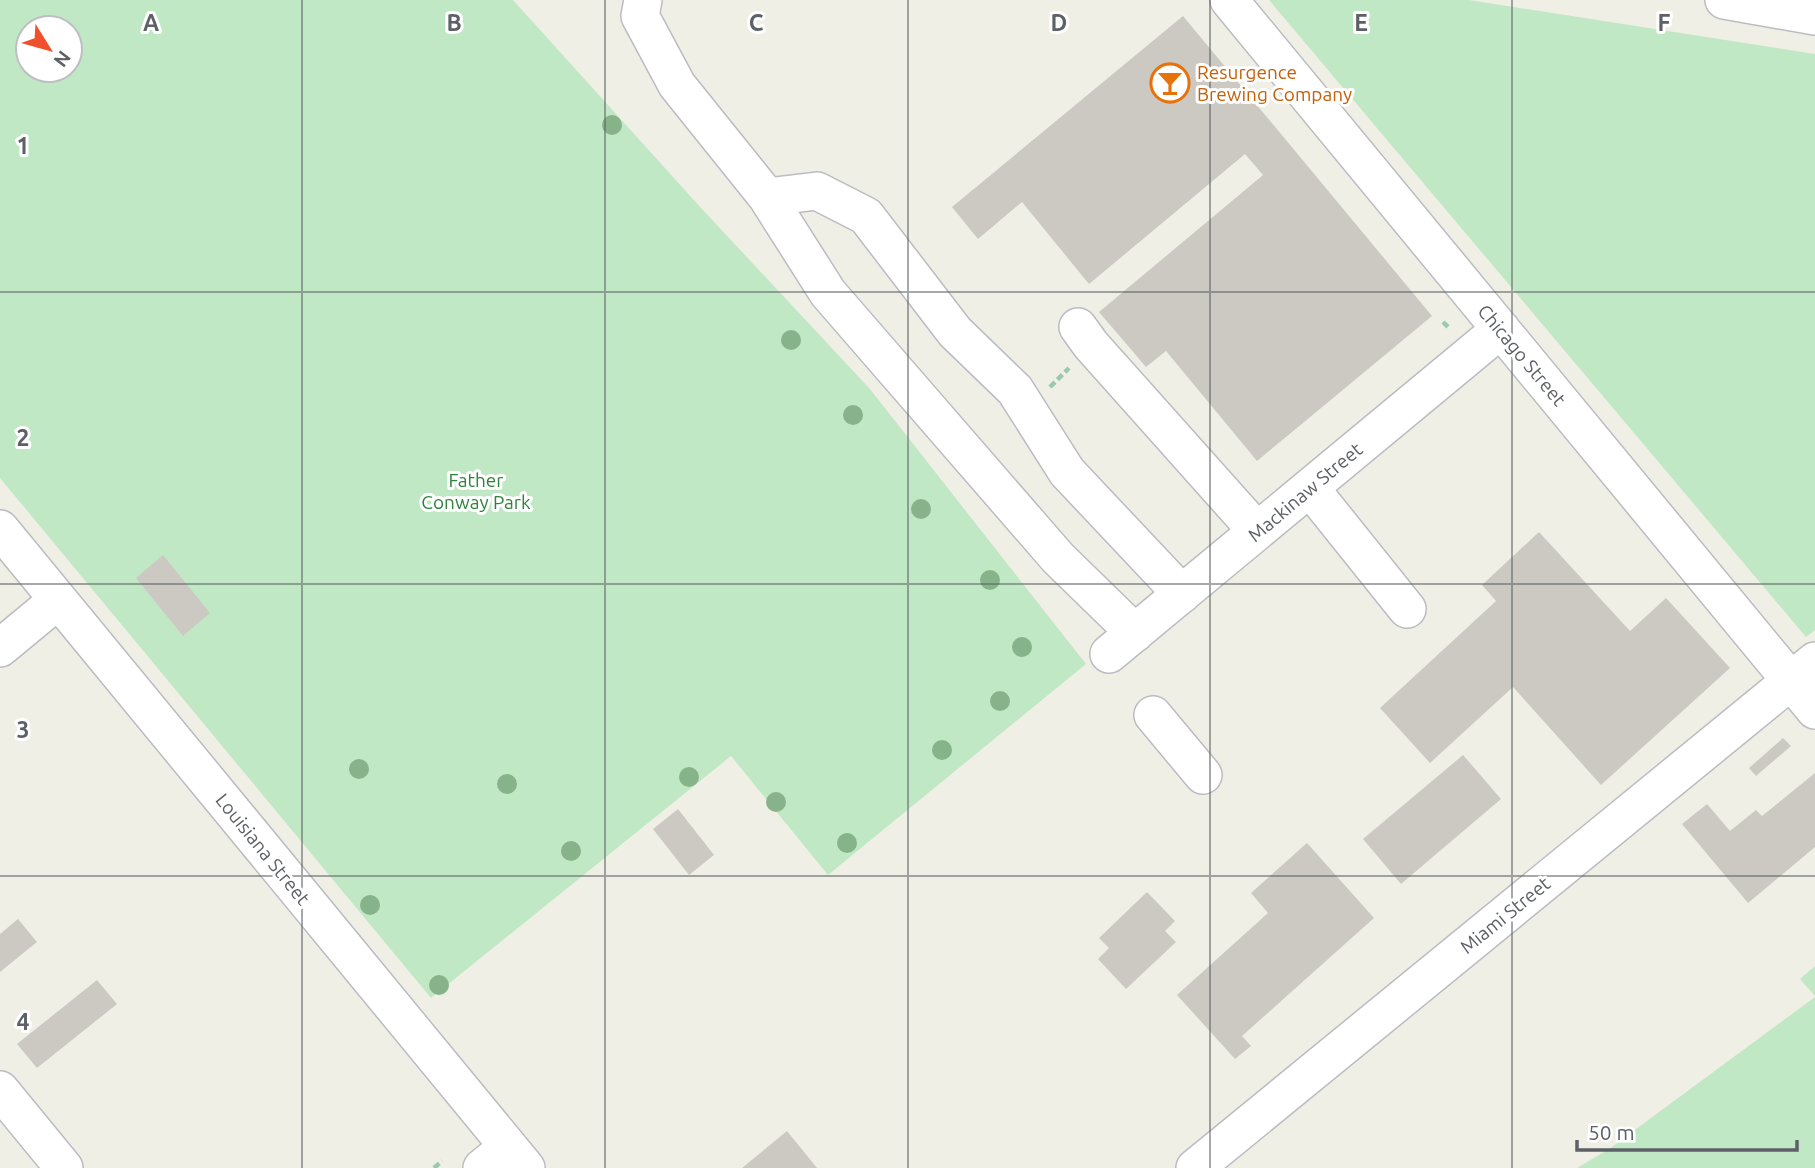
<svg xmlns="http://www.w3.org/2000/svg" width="1815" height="1168" viewBox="0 0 1815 1168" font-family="Ubuntu,sans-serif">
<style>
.green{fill:#c1e8c5;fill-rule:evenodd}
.building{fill:#cbc9c2}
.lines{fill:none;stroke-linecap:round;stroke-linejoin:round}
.minor-casing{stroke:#babcc1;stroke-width:40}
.path{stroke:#99caad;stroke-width:4.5;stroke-dasharray:7 3.5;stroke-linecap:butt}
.minor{stroke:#fff;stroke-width:37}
.tree{fill:#86b389}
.grid{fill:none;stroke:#5d6066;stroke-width:2;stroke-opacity:0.55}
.labels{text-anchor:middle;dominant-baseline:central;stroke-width:6;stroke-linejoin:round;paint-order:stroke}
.food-label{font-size:19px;fill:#c56008;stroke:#fff;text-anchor:start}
.street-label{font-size:19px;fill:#5d6066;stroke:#fff}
.park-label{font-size:19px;fill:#30823d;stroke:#fff}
.grid-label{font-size:23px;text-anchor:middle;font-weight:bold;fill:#5d6066;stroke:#fff;stroke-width:6;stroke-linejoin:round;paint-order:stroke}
</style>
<rect width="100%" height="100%" fill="#f0efe5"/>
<path class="green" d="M0,0H513L702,209L870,389L1086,664L828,875L731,756L431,998L0,478ZM28,28H70V70H28Z
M1269,0H1469L1815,54V630L1806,637Z
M1815,966V996L1800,979Z
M1815,997V1168H1577L1609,1149Z"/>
<path class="building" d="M1183,16L1432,316L1257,461L1166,351L1146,367L1099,312L1263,175L1245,154L1089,284L1022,202L978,239L952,207Z
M1539,532L1630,631L1666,598L1730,668L1601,785L1513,687L1430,763L1380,708L1496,601L1482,585Z
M163,555L210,613L183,636L136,578Z
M1783,738L1791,746L1756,776L1749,768Z
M1463,755L1501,799L1401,884L1363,839Z
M1815,773V847L1748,903L1682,824L1707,804L1730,831L1756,810L1762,816Z
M678,809L714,855L689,875L653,829Z
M1307,843L1374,918L1242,1036L1251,1046L1235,1059L1177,995L1268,913L1251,893Z
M1147,892L1175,921L1165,931L1176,942L1126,989L1098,959L1109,948L1099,938Z
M18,919L37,942L0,972V934Z
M97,980L117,1004L37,1068L17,1044Z
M787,1131L817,1168H742Z"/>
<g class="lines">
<g class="minor-casing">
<path id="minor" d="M643,0L640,16L677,85L767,197L828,293L1058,558L1135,633
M1229,0L1815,710
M1724,0L1815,16
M767,197L817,191L866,216L955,332L1015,390L1067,472L1182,594
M1078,327L1091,345L1257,531
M1310,488L1407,609
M0,529L526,1168
M0,648L58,600
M1109,654L1501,329
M1153,715L1203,775
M0,1090L64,1168
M482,1168L508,1147
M1195,1168L1815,661"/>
</g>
<path class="path" d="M1443,322L1450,329
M1050,387L1069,368
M434,1168L442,1161"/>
<use href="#minor" class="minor"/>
</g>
<g class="tree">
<circle cx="612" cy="125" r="10"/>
<circle cx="791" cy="340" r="10"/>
<circle cx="853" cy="415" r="10"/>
<circle cx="921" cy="509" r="10"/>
<circle cx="990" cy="580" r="10"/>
<circle cx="1022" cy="647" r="10"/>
<circle cx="1000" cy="701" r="10"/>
<circle cx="942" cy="750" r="10"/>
<circle cx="359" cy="769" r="10"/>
<circle cx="689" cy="777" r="10"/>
<circle cx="507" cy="784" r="10"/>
<circle cx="776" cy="802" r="10"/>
<circle cx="847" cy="843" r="10"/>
<circle cx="571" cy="851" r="10"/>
<circle cx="370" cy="905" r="10"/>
<circle cx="439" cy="985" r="10"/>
</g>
<path class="grid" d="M302,0V1168M605,0V1168M908,0V1168M1210,0V1168M1512,0V1168M0,292H1815M0,584H1815M0,876H1815"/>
<defs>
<g id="bar-ring" transform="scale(2.0125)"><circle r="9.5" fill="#fff" stroke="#e8710a" stroke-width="1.5"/><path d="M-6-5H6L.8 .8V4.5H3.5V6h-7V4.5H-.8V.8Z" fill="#e8710a"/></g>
</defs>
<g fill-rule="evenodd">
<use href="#bar-ring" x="1170" y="83"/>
</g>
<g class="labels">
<g class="food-label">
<text x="1197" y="72">Resurgence<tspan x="1197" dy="22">Brewing Company</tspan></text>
</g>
<g class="street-label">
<text transform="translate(1522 355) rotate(50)">Chicago Street</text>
<text transform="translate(1305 492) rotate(-40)">Mackinaw Street</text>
<text transform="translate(263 849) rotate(51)">Louisiana Street</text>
<text transform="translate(1505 915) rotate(-39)">Miami Street</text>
</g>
<g class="park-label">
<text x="476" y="480">Father<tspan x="476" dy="22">Conway Park</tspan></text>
</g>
</g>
<g class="grid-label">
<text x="151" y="31">A</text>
<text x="454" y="31">B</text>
<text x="756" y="31">C</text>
<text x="1059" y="31">D</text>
<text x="1361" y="31">E</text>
<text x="1664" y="31">F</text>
<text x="23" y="154">1</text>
<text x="23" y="446">2</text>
<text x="23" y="738">3</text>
<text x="23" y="1030">4</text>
</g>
<g transform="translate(49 49) rotate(127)"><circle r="33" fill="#ffffff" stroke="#bebfc2" stroke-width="2"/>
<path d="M0-5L12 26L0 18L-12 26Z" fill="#f0502b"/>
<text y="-10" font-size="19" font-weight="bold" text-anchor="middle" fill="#5d6066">N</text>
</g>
<path d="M1577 1140v10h220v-10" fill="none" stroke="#5d6066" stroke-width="3.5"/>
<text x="1588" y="1140" font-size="21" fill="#5d6066" stroke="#ffffff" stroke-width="5" paint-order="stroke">50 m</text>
</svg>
